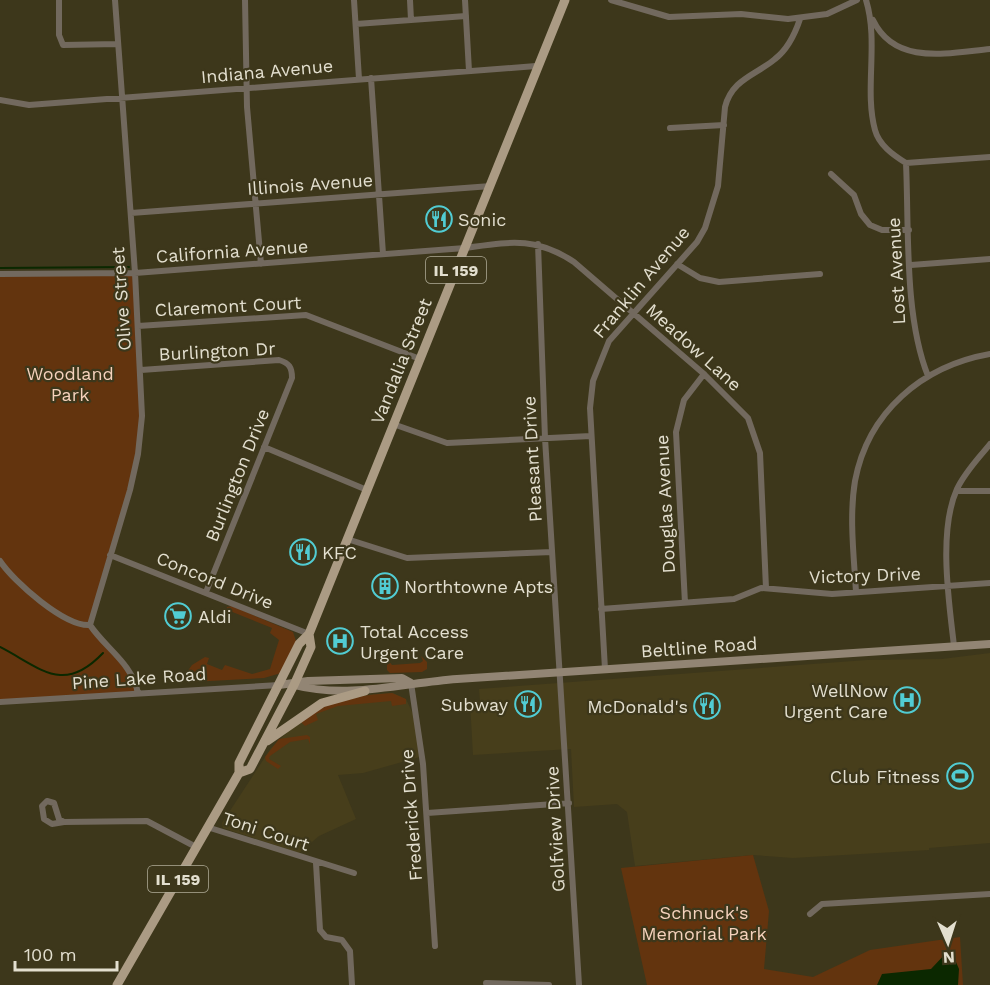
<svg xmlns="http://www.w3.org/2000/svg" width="990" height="985" viewBox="0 0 990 985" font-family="'Work Sans',sans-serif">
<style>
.built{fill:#473e1b}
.green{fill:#63340e}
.water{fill:#0b2800}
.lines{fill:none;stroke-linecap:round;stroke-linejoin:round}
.stream{stroke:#0b2800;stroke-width:2}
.minor{stroke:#72695e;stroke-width:6}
.secondary{stroke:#928574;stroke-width:8}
.primary{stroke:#ab9b84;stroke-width:9}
.labels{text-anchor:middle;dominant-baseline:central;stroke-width:4.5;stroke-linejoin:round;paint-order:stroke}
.shield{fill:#3d371b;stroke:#b1ad99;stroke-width:1.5}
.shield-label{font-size:16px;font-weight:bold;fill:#e3dfcf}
.street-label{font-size:18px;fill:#e3dfcf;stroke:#3d371b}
.poi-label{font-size:18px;fill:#e3dfcf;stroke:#3d371b;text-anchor:start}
.park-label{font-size:18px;fill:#f5d2bc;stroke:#3d371b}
</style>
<rect width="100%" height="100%" fill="#3d371b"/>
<path class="built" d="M990,653V843L929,848V850L793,858L753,855L635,866L627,812L617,804L574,807L571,749L473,755L470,702L480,701L479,689L867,660L942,659Z
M393,693L406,699L413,714L420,757L363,773L338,775L356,819L319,836L299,853L223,828L222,823L271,748L302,718L360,695Z"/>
<path class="green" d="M135,273L142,416L134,470L90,625L135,681L138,693L0,703V274Z
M232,606L293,632L296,641L281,673L264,678L191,682L187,672L192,665L205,657L209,658L207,664L222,670L225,665L252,674L270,669L279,640L270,633L272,628L230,611L225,616L227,607Z
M421,656L427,662V669L422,672L390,673L387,670V659L392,665L420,663L423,661Z
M392,693L406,699V704L392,706L391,701L338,706L316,714L318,720L305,726L300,721C326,700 360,695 392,693Z
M307,735L310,737V744L308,739L290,742L270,756L269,759L281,766L278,769L266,761L265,757L279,739Z
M753,855L769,911L764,969L813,977L870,950L960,937L963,985H647L621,868Z"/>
<path class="water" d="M947,952L953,955L959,969L958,985H877L882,974L931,969Z"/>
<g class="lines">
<path class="stream" d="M0,268L129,267
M0,647C41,668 63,695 103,653"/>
<path class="minor" d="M59,0V35L63,45L118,44
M245,0L247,107L261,264
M354,0L359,79
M410,0L411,20
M465,0L469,71
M611,0L669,17L741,14L788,19L827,14L857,0
M866,0C879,42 864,90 875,130C879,145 893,155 906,163
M873,20C895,66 948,53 990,49
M356,24L466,16
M371,78L383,254
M0,100L29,105L536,66
M670,128L724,125
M906,163C909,229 904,316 928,376
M906,163L990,157
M831,174L854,195L861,214L870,225L882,230H909
M131,213L491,186
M538,244L545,438L579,985
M677,264L700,278L719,282L820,274
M911,265L990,259
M0,274L135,273L465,248C509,242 535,236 574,262L704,374L748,418L760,453L766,588
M138,326L306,315L420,359
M141,370L279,360C289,363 292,367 292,378L206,592
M393,424L447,443L591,436
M264,447L367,490
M957,491H990
M347,539L407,558L552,552
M110,555L309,634
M0,561C14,582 65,627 90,625
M856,592C854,557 849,517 855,481C868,412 922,366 990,354
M685,603L676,432L684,400L704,374
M601,609L734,599L761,588L832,594L990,583
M90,625L130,490L138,454L142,416L135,273L115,0
M90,625C106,649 132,663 138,693
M954,646C949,602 938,531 957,489C965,472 978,459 990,444
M605,669L590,408L593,381L609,341L697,242L705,228L718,186L725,107C732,79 756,75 775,59C788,49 795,34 800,19
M411,683L423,764L435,946
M0,702L279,685
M47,801L54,803L59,819L64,822L52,824L44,819L42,806Z
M54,803L59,819L63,822L147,821L196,847
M427,813L569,803
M207,827L354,873
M316,863L320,930L326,937L342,940L350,951L352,985
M810,914L822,904L990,894
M486,983L549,985"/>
<path class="secondary" d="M279,685L308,681L402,678L411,683
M294,685C348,699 403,683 457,679L990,644"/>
<path class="primary" d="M267,741L322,703L365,691
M239,773L250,769L294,685L311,647L309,634
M117,985L235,780L239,773V763L299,644L309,634L565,0"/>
</g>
<defs>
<g id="restaurant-ring" transform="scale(1.35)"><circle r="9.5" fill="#3d371b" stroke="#51ccd3" stroke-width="1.5"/><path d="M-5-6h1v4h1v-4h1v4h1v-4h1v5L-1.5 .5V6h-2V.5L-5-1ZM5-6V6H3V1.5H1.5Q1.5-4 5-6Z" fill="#51ccd3"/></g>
<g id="building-ring" transform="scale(1.35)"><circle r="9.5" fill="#3d371b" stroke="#51ccd3" stroke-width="1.5"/><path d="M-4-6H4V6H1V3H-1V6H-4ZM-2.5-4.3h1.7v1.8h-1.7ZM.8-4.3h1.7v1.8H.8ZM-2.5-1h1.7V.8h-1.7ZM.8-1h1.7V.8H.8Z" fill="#51ccd3"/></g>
<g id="supermarket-ring" transform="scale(1.35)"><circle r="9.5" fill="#3d371b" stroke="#51ccd3" stroke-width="1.5"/><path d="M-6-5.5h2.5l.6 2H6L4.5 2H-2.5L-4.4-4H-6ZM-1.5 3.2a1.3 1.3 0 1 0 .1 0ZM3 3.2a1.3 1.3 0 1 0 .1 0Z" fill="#51ccd3"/></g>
<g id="hospital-ring" transform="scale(1.35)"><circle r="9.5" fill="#3d371b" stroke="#51ccd3" stroke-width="1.5"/><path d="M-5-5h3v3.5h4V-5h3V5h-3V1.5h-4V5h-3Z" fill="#51ccd3"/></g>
<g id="stadium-ring" transform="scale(1.35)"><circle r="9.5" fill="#3d371b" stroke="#51ccd3" stroke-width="1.5"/><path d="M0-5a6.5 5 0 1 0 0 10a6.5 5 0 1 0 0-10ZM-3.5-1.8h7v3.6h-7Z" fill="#51ccd3"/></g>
</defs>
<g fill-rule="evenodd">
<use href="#restaurant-ring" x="439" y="219"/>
<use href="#restaurant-ring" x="303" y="552"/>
<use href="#building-ring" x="385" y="586"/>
<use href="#supermarket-ring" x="178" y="616"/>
<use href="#hospital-ring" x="340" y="641"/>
<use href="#hospital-ring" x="907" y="700"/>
<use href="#restaurant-ring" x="528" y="704"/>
<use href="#restaurant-ring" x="707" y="706"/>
<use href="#stadium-ring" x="960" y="776"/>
</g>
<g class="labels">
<g class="shield">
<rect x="426" y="257" width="60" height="26" rx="4.5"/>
<rect x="148" y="866" width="60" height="26" rx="4.5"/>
</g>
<g class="shield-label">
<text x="456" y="270">IL 159</text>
<text x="178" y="879">IL 159</text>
</g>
<g class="street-label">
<text transform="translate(267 71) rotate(-5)">Indiana Avenue</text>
<text transform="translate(310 184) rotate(-4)">Illinois Avenue</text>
<text transform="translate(232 251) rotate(-4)">California Avenue</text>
<text transform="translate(896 271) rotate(-93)">Lost Avenue</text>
<text transform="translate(641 282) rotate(-50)">Franklin Avenue</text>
<text transform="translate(121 299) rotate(-94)">Olive Street</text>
<text transform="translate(228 306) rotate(-3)">Claremont Court</text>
<text transform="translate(694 347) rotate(42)">Meadow Lane</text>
<text transform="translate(217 351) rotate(-3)">Burlington Dr</text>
<text transform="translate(401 361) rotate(-68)">Vandalia Street</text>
<text transform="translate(532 459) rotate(-93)">Pleasant Drive</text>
<text transform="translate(237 475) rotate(-68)">Burlington Drive</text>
<text transform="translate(665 504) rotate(-93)">Douglas Avenue</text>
<text transform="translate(865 575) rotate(-2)">Victory Drive</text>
<text transform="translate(215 580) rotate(22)">Concord Drive</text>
<text transform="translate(699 647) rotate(-4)">Beltline Road</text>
<text transform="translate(139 678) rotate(-4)">Pine Lake Road</text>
<text transform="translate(411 815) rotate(-94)">Frederick Drive</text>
<text transform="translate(555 829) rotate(-93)">Golfview Drive</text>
<text transform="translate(266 831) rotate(18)">Toni Court</text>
</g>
<g class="poi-label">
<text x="458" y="219">Sonic</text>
<text x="322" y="552">KFC</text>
<text x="404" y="586">Northtowne Apts</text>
<text x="198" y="616">Aldi</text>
<text x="360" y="631">Total Access<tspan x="360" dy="21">Urgent Care</tspan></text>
<text x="888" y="690" text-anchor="end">WellNow<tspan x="888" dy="21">Urgent Care</tspan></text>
<text x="508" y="704" text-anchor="end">Subway</text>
<text x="688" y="706" text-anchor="end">McDonald's</text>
<text x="940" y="776" text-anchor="end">Club Fitness</text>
</g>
<g class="park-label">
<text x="70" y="373">Woodland<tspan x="70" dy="21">Park</tspan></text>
<text x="704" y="912">Schnuck's<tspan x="704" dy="21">Memorial Park</tspan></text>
</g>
</g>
<g transform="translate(948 943) rotate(177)" stroke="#3d371b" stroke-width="4.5" paint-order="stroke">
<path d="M0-4.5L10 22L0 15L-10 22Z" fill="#e3dfcf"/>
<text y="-9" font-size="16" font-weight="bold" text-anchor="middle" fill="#e3dfcf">N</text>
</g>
<path d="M15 961v9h102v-9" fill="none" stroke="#e3dfcf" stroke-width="3"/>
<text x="24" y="961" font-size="18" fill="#e3dfcf" stroke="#3d371b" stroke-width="4.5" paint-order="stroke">100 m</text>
</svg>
